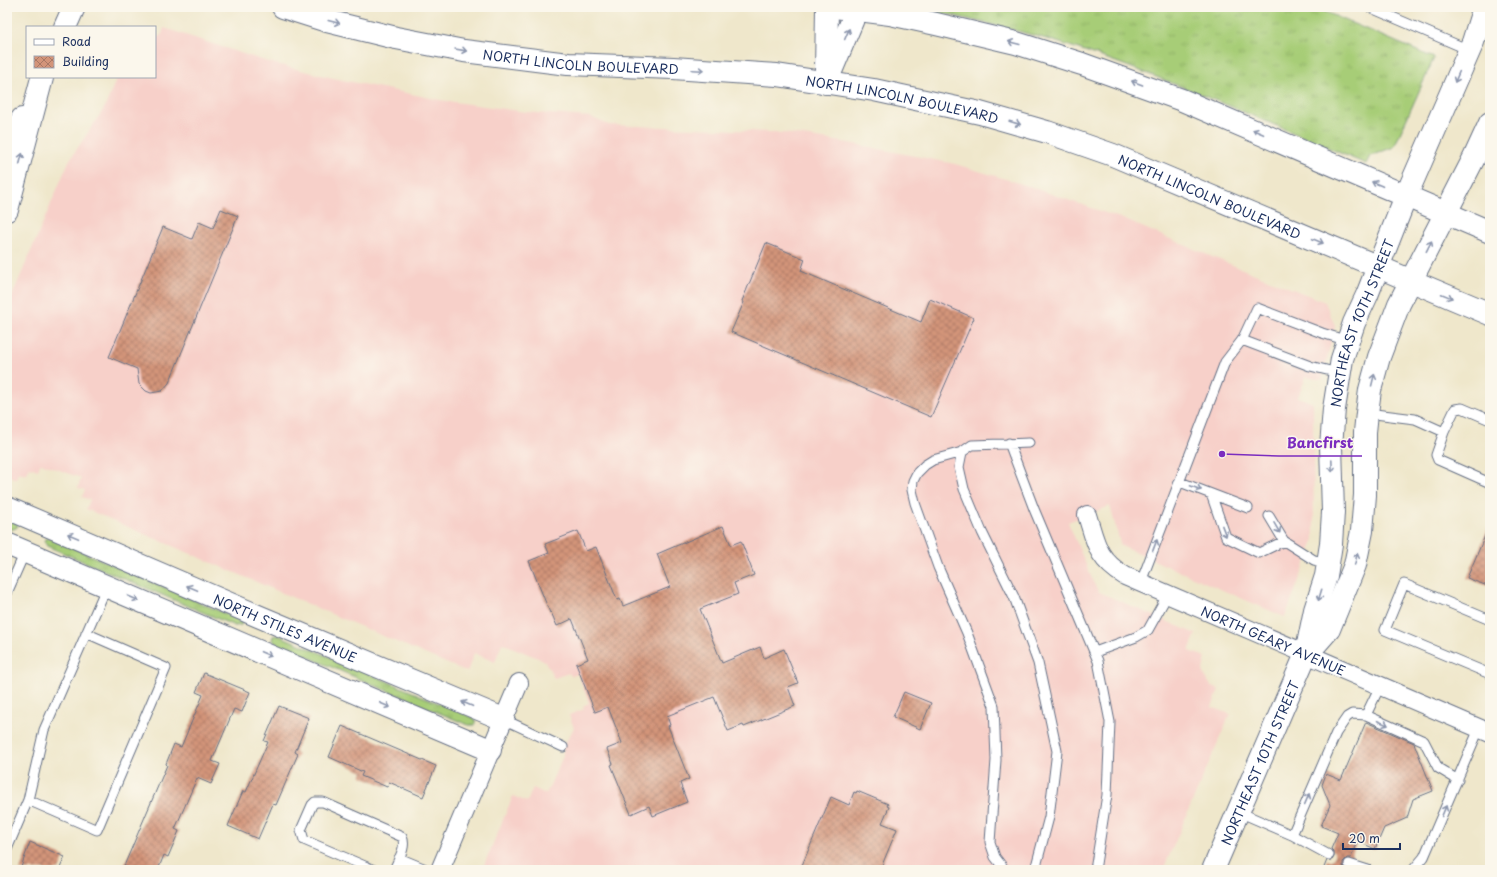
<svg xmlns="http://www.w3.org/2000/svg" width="1497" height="877" viewBox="0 0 1497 877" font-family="'Playpen Sans',sans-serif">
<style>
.built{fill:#f7d0c9}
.grass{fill:url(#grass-tufts);stroke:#617e6a}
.building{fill:url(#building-cross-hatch)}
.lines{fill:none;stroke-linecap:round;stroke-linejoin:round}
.service-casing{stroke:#656f84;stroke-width:11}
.minor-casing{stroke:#656f84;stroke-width:20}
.tertiary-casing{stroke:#656f84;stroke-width:24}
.secondary-casing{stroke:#656f84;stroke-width:24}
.primary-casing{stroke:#656f84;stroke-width:24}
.service{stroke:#fff;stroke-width:9}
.minor{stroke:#fff;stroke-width:18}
.tertiary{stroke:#fff;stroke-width:22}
.secondary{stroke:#fff;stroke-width:22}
.primary{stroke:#fff;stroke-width:22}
.oneway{stroke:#8d97ae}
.labels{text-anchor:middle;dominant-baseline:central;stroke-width:3;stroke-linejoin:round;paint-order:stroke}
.street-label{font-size:13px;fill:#1b2f5e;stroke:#fbf7ec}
.leader{fill:none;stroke:#7b2cbf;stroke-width:1.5}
.callout-dot{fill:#7b2cbf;stroke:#fbf7ec;stroke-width:1.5}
.callout-label{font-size:14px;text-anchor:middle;font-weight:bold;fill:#7b2cbf;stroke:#fbf7ec;stroke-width:3;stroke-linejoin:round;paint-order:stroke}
</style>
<defs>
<pattern id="grass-tufts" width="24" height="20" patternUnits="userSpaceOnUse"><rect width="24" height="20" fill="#a7cd77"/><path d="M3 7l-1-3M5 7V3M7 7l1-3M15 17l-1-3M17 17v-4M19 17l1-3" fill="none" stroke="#8fb069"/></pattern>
<pattern id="building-cross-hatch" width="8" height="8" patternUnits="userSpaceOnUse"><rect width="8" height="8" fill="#d39479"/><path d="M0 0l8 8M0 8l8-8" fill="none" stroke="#aa7966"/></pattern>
</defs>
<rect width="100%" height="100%" fill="#fbf7ec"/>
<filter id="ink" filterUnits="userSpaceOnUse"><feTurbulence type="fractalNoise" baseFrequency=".025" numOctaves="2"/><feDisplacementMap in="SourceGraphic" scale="8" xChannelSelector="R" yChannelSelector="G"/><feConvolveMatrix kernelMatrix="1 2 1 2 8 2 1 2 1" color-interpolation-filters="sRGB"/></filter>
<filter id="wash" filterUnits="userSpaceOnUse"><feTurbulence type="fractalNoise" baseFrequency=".012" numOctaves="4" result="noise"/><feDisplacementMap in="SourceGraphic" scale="16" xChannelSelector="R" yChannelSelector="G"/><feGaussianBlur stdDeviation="0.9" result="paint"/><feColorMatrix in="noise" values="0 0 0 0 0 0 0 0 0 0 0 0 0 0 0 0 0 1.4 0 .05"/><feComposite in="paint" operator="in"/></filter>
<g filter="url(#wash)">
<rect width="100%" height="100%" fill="#efe7cb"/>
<path class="built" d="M164,28L268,62L333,78L440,100L526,112L590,117L609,125L718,129L784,133L849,143L955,164L1019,183L1123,219L1215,258L1325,302L1335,326L1322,380L1306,377L1298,397L1313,403L1314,541L1285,617L1121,546L1110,506L1068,522L1095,586L1099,592L1196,634L1189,651L1206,657L1203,670L1205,676L1211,686L1219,690L1212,707L1230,714L1163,870H482L513,796L527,802L533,788L546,794L563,756V747L574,728L569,715L584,709L583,706L589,703L578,674L571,676L569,673L554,678L545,661L502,643L495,662L474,653L467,672L86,509L90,500L82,497L85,490L78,488L81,478L41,463L38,470L30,467L26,475L18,472L16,479L7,475V308L69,161L105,107L117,77H155V40L162,34Z
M1257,863L1274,870H1253Z"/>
<path class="grass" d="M915,7H1314L1434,58L1394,147L1370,156L1366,164C1273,124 1181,84 1085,51C1030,32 972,20 915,7Z
M7,519L16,523L18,526L16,528L10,530L7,528Z
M50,538L240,620L242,623L241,625L235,626L47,546L44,541L45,539Z
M278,635L471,717L475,719L476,722L475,725H468L275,643L272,639L273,636Z"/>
<g id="blocks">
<path class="building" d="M221,209L238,216L169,383L162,391L151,393L146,391L139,384L137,369L109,357L163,227L192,239L199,222L213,228Z
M766,243L805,259L801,271L921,322L930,299L974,318L931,417L731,332L744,302L742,301Z
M1490,524V587L1467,578Z
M723,526L731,545L741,541L754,575L734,583L738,594L700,609L722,663L760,647L764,658L784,649L798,683L788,687L795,706L744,727L743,725L728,731L714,697L667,716L670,725L668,726L689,779L680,783L687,802L653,816L649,806L631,814L611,765L613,764L607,749L622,743L608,707L595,712L576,664L588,659L572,619L557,626L551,612L550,613L529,561L549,553L545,544L578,531L586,551L596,547L617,600L620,599L623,606L670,587L657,554Z
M204,673L250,692L242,712L234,709L212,761L220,764L211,784L197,778L175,829L179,831L168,857L164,855L158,870H135L124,866L167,765L166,764L174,744L181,747L203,695L196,692Z
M904,692L931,703L920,729L893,717Z
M279,706L309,718L295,752L298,754L276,805L273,804L258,839L228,826L243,791L246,792L268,742L264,741Z
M1366,722L1414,743L1433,791L1413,799L1407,818L1384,828L1375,849L1357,841L1351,858H1347L1343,862V866L1346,870H1323L1327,860H1332L1334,857V852L1331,849L1338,833L1321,826L1330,805L1322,785L1326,774L1341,780Z
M342,726L436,766L423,797L389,782L387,787L361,776L363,772L329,757Z
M857,791L888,804L887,806L889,807L882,823L897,829L880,870H800L831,797L849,805L854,792L856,793Z
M30,842L65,857L59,870H20Z"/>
</g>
</g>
<g filter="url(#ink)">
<use href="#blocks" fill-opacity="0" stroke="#656f84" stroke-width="1"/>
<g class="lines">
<g class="service-casing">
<path id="service" d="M1369,7L1469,50
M1242,340L1310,366L1339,373
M1367,413L1415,419L1444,432L1455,409L1462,408L1490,420
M1444,432L1436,455L1438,460L1490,483
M1009,443L1034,509L1098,661L1110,722L1107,795L1095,870
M1029,443L972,445L962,452L959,467L964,489L982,532L1014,597L1038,663L1057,751L1049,817L1035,870
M962,452L933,460L925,465L917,473L913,481L912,490L915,503L938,567L967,633L994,706L996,760L990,842L995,857L1005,870
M1180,482L1248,508
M1211,494L1226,537L1259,553L1284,541
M1269,516L1284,541L1314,560L1328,563
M1141,582L1225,362L1242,340L1257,308L1322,333L1348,341
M7,593L25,552
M1490,620L1404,584L1385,630L1490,674
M1095,652L1136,637L1148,630L1168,594
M1366,715L1380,686
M503,719L563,747
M28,800L97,830L166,668L86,633
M1239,812L1292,835L1329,855
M1292,835L1336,733L1347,717L1352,714L1366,715L1424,741L1438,768L1458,780
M7,849L28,800L44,730L107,586
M399,858L428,870
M1349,864L1368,870
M374,870L304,840L301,830L312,805L315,802H323L402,837C407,847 398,860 394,870
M1413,870L1424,857L1479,729"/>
</g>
<g class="minor-casing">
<g id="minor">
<path id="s1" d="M1087,515C1096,544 1097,559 1125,576L1490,733"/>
<path d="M440,870L519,683"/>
</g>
</g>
<g class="tertiary-casing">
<g id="tertiary">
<path id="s2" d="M7,508L258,616L503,719"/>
<path d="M7,544L490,750"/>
</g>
</g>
<g class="secondary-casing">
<g id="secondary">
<path d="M65,27L74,7"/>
<path d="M826,72L827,7"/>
<path d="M826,83L858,7"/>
<path d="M7,149L22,119"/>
<path d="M7,210L42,78"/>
<path d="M1307,654L1329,629L1355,565L1362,531L1365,495V432L1367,413L1370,390L1379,357L1399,304L1474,158L1490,123"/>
<path id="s3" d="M1213,870L1306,654L1315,610L1326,576L1331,544L1333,512L1331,446L1334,409L1342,359L1354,323L1367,295L1406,196L1473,42L1484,7"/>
</g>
</g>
<g class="primary-casing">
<g id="primary">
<path id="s4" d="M283,7L327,21L396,38L464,51L568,64L673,68L777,75L874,90L980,113L1047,132L1113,155L1490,314"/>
<path d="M835,7L890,14L936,24L1016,43L1082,64L1182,100L1490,232"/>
</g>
</g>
<use href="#service" class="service"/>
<use href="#minor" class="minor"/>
<use href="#tertiary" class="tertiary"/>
<use href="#secondary" class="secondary"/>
<use href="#primary" class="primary"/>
</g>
<defs><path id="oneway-shaft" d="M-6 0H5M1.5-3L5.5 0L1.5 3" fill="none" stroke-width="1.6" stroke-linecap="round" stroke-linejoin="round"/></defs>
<g class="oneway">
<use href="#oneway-shaft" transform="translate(334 22) rotate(14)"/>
<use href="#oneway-shaft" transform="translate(847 34) rotate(-67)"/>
<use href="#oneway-shaft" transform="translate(1014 43) rotate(-165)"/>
<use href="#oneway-shaft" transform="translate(461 50) rotate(10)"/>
<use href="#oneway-shaft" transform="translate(698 70) rotate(3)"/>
<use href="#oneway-shaft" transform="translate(1457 77) rotate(113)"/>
<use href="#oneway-shaft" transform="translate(1137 83) rotate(-160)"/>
<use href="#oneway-shaft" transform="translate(1015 123) rotate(16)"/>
<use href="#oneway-shaft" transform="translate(1258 132) rotate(-157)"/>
<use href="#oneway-shaft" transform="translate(21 159) rotate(-75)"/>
<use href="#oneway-shaft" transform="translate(1377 184) rotate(-157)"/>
<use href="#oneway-shaft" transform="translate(1318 241) rotate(23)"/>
<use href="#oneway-shaft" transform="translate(1429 246) rotate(-63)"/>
<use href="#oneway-shaft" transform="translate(1447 296) rotate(22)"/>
<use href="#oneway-shaft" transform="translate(1373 380) rotate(-76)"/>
<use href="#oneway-shaft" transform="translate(1332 466) rotate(88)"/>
<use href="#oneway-shaft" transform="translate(1196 488) rotate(21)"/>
<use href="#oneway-shaft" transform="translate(1277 528) rotate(60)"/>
<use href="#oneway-shaft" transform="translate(1224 531) rotate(69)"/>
<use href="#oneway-shaft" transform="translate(73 536) rotate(-157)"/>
<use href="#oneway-shaft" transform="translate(1155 545) rotate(-69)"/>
<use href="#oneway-shaft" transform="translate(1356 559) rotate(-77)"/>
<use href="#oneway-shaft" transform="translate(192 588) rotate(-157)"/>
<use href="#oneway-shaft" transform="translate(1320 595) rotate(107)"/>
<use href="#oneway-shaft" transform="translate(133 598) rotate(23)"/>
<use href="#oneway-shaft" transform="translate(266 654) rotate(23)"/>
<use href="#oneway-shaft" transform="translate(467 704) rotate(-157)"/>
<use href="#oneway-shaft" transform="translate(385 705) rotate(23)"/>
<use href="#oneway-shaft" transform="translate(1383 723) rotate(23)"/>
<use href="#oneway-shaft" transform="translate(1307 799) rotate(-67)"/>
<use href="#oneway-shaft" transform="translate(1444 811) rotate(-67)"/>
</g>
</g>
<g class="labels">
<g class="street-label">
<text stroke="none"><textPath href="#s4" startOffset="304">NORTH LINCOLN BOULEVARD</textPath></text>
<text stroke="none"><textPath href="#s4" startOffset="628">NORTH LINCOLN BOULEVARD</textPath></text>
<text stroke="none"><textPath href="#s4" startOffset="952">NORTH LINCOLN BOULEVARD</textPath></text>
<text stroke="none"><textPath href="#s3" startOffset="574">NORTHEAST 10TH STREET</textPath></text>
<text stroke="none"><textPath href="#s2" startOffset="303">NORTH STILES AVENUE</textPath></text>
<text stroke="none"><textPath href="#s1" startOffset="236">NORTH GEARY AVENUE</textPath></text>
<text stroke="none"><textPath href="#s3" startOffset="117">NORTHEAST 10TH STREET</textPath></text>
</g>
</g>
<path class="leader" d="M1222 454L1279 456H1362"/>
<circle class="callout-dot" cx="1222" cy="454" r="4"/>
<g class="callout-label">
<text x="1320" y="448">Bancfirst</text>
</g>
<rect width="1497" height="877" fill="none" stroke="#fbf7ec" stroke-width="24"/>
<rect x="26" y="26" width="130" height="52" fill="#fbf7ec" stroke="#a1a7b3"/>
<rect x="34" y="39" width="20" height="6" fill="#ffffff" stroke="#a1a7b3"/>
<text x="62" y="46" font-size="12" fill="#1b2f5e">Road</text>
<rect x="34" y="56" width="20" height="12" fill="url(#building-cross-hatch)" stroke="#a1a7b3"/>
<text x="62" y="66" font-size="12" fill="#1b2f5e">Building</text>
<path d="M1343 843v6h57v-6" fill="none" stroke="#1b2f5e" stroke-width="2"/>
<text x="1349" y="843" font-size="12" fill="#1b2f5e" stroke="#fbf7ec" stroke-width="3" paint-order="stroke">20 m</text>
</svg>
